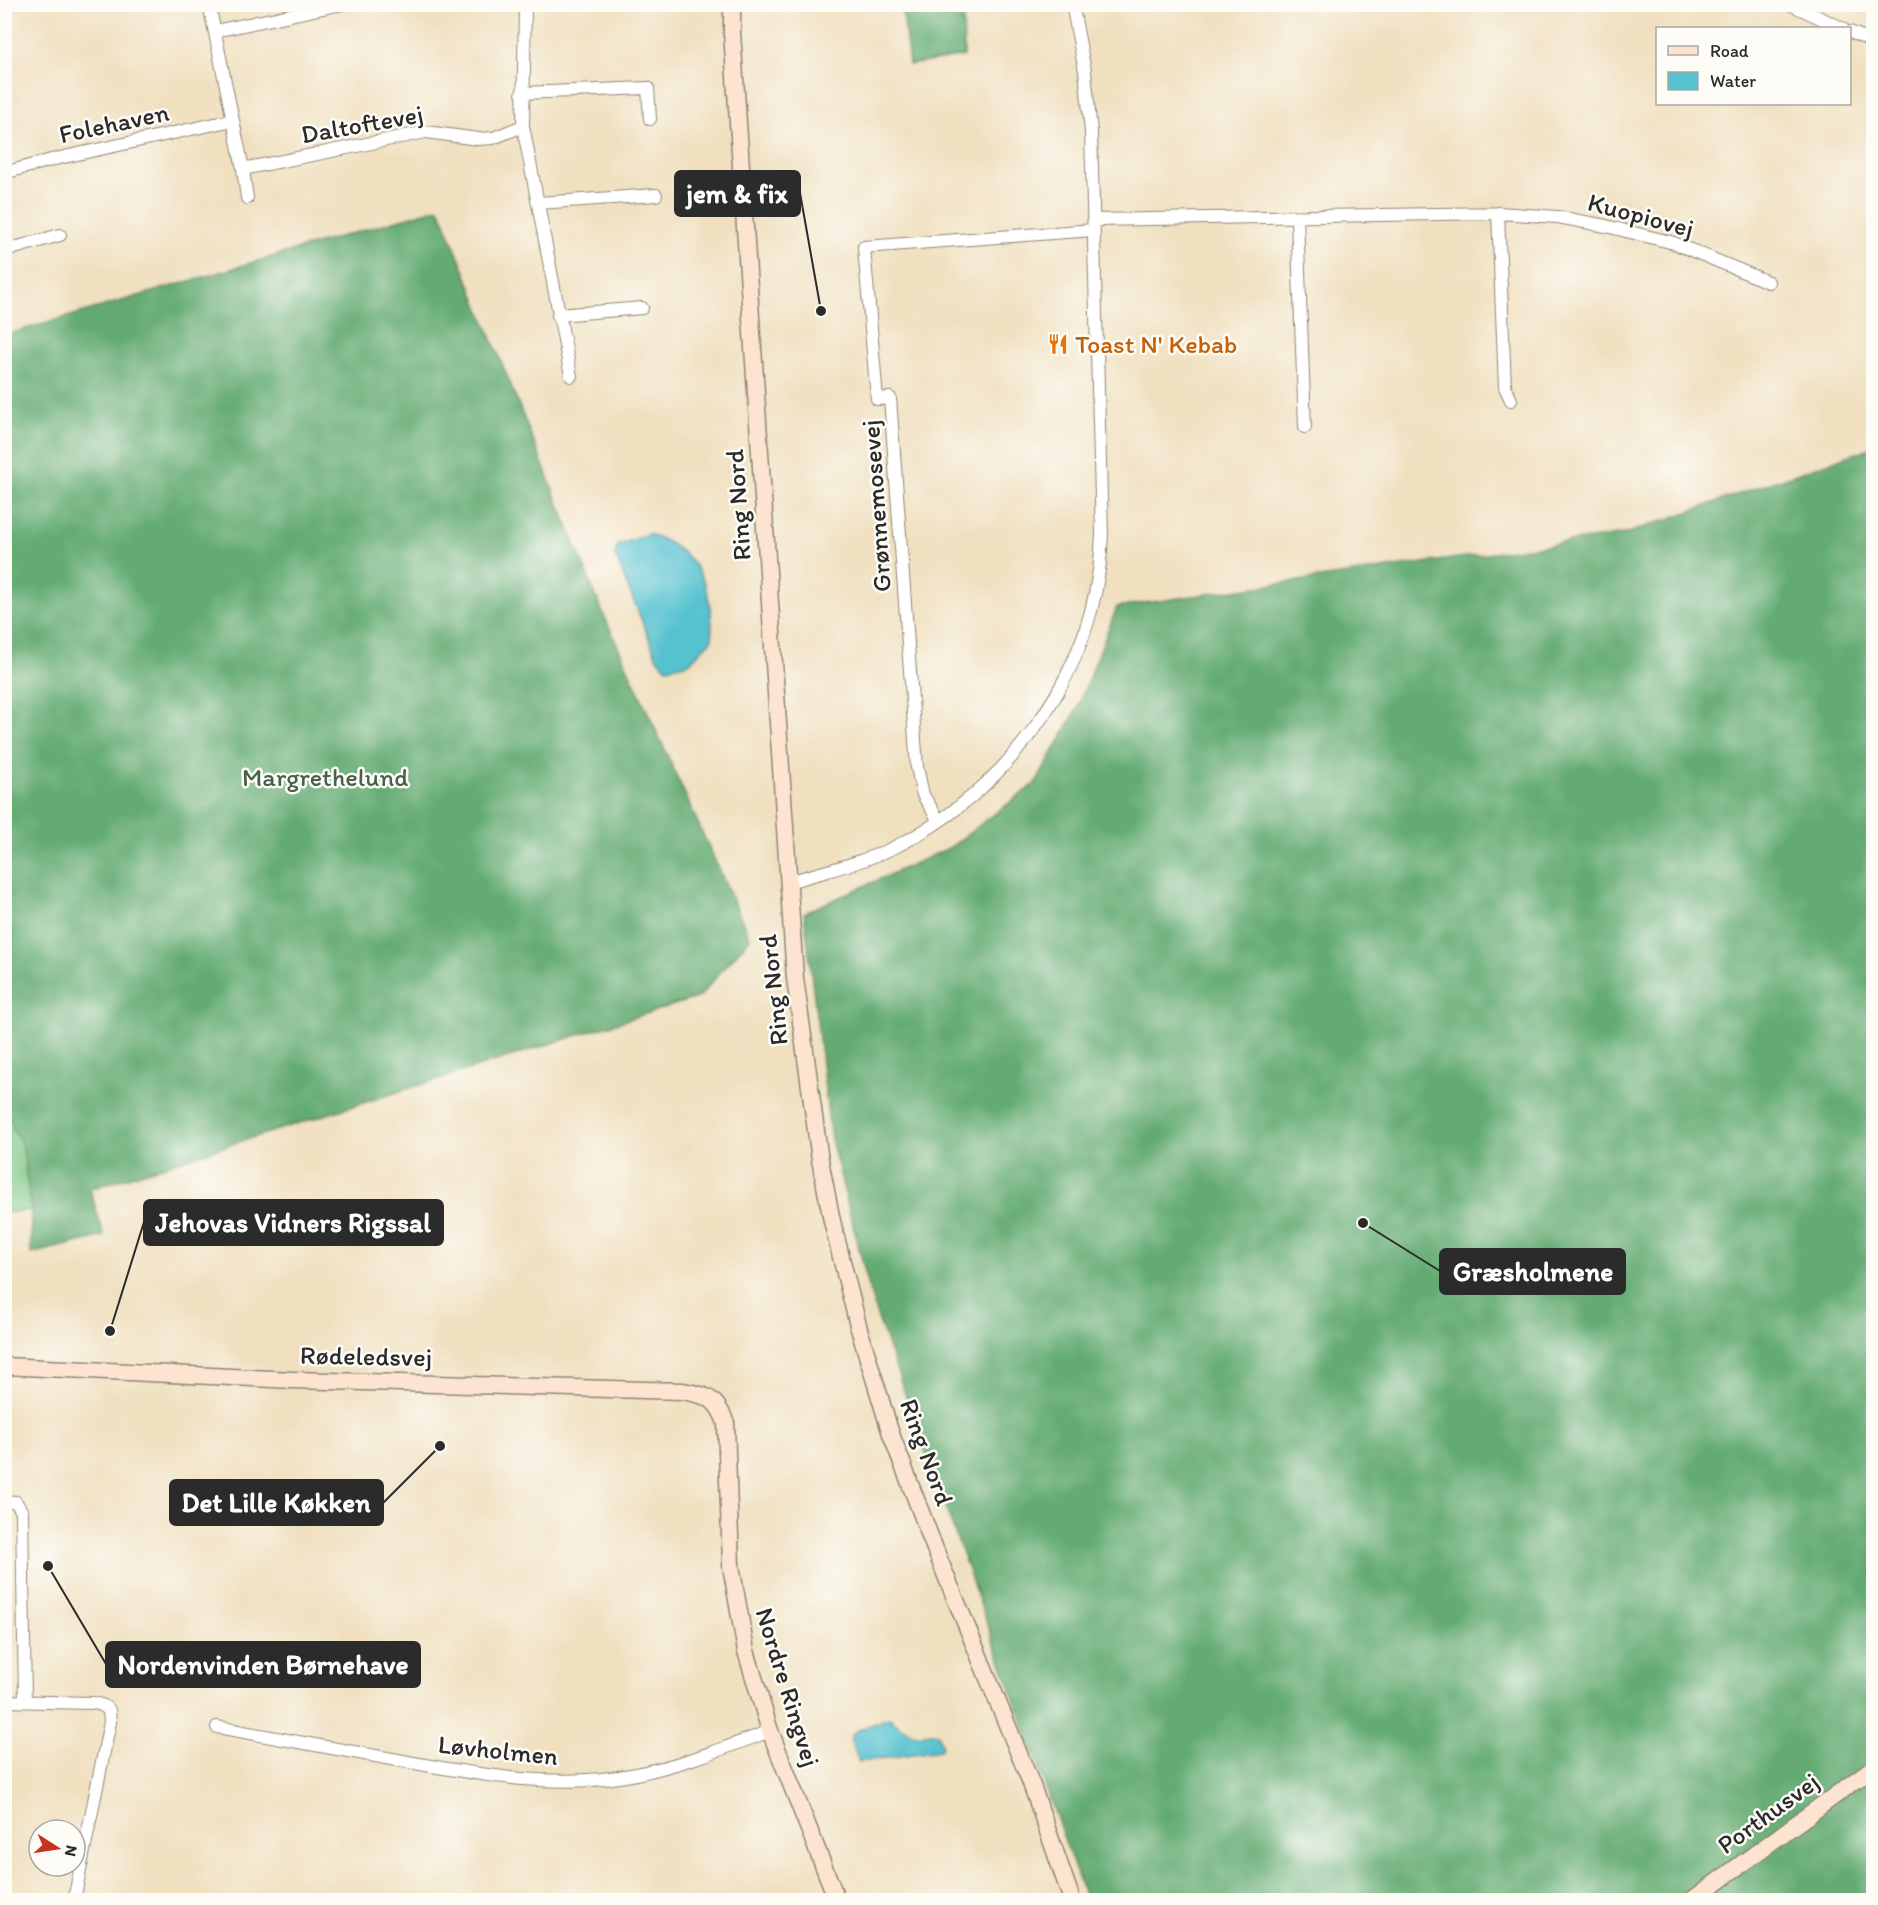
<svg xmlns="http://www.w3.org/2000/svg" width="1878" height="1905" viewBox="0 0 1878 1905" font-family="Itim,sans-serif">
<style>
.green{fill:#7bc684;stroke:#537858;stroke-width:1.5}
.forest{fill:#64ab72;stroke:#486b4e;stroke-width:1.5}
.water{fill:#56c2d0;stroke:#40767e;stroke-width:1.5}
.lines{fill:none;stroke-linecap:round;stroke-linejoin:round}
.street-casing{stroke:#8e8676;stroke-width:14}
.secondary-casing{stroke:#8e8676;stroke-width:19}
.street{stroke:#fff;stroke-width:12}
.secondary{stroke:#fde4d1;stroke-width:16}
.labels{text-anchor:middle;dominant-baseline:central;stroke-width:5;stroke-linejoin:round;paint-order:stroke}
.street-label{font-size:26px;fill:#2b2b2b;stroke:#fdfcf7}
.food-label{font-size:26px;fill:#c56008;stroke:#fdfcf7;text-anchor:start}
.park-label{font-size:26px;fill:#47614a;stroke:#fdfcf7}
.leader{fill:none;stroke:#2b2b2b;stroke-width:2}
.callout-dot{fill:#2b2b2b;stroke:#fdfcf7;stroke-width:2}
.callout{fill:#2b2b2b;stroke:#2b2b2b;stroke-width:2}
.callout-label{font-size:27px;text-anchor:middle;font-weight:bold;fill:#fff}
</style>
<rect width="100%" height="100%" fill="#fdfcf7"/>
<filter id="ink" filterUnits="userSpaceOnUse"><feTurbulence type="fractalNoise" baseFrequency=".0167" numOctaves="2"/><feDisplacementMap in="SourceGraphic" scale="12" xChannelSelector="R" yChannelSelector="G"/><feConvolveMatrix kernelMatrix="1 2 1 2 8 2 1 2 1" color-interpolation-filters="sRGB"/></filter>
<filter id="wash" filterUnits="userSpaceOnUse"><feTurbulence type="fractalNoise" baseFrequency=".008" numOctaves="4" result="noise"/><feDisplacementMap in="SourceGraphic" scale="24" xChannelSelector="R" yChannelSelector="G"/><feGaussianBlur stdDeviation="1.35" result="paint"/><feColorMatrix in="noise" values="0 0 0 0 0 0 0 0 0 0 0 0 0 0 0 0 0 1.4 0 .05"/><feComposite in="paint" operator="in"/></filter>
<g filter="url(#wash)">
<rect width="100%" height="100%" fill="#f0e0c0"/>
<path class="green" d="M4,1108L23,1147L31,1210L5,1213Z"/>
<path class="forest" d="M902,5H963L964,56L909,65Z
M439,208L602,611L750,938L699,997L90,1189L104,1236L31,1254V1210L23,1148L4,1108L5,335Z
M1873,447V1900H1086L874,1307L831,1139L804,913L949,848L1036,783L1077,709L1117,607L1625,534Z"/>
<path class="water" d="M649,534C700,552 713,588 712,639L689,663L667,668L657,658L615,555L618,545Z
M888,1718C898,1723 906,1733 918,1734C926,1735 931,1731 938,1734L942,1747L940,1750L859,1762L851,1741L852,1735L858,1730Z"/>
</g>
<g filter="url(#ink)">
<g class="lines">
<g class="street-casing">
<path id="street" d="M209,4L243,169L247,198
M525,4L523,126L571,376
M1790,4L1842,28
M215,31L342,4
M1850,32L1874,42
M522,93L648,88L650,119
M243,169L426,132L478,139L493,138L523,126
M4,173L55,159L233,120
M538,203L656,195
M1498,213L1505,387L1511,400
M1297,218L1305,427
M1094,220L1498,213L1558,217L1606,226L1674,243L1768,282
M4,251L60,235
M558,315L642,308
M939,821L923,795L917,767L890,398L877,399L864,247L1094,230
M789,882C825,871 859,864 893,848C999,797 1084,688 1099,570C1101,558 1101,546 1102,534L1091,132L1085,71L1072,4
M4,1501L16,1502L22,1512L25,1701
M4,1701L93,1703L102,1705L109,1710L110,1722L74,1900
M217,1727C275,1738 333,1748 392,1759C470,1773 552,1790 631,1775C679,1766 725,1748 770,1731"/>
</g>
<g class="secondary-casing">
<path id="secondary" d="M732,4V32L795,978L820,1160L832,1221L859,1329L891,1434L935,1549L1031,1783L1072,1900
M4,1366L293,1380L682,1391C707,1395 717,1398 726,1423L731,1566L746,1651L770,1731L837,1900
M1692,1900L1874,1767"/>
</g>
<use href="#street" class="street"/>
<use href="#secondary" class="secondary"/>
</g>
</g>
<defs>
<g id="restaurant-bare" transform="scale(1.62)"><path d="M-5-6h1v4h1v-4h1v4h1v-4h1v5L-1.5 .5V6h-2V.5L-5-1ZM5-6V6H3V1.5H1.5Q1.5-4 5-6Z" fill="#e8710a" stroke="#fdfcf7" stroke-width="2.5" paint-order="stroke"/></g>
</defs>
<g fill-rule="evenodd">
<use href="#restaurant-bare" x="1058" y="344"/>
</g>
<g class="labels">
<g class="street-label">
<text transform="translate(114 123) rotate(-12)">Folehaven</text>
<text transform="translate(362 124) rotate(-10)">Daltoftevej</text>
<text transform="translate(1641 215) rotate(15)">Kuopiovej</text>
<text transform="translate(738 505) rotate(-94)">Ring Nord</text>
<text transform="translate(876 506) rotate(-94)">Grønnemosevej</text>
<text transform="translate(773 990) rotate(-96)">Ring Nord</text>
<text transform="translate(366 1356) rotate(1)">Rødeledsvej</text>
<text transform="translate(927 1452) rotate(70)">Ring Nord</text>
<text transform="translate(788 1687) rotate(73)">Nordre Ringvej</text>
<text transform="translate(498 1750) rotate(6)">Løvholmen</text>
<text transform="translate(1768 1813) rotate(-36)">Porthusvej</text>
</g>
<g class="food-label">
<text x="1075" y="344">Toast N' Kebab</text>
</g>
<g class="park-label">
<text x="325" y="777">Margrethelund</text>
</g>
</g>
<path class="leader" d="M821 311L800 193M110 1331L144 1222M1363 1223L1440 1271M440 1446L383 1503M48 1566L106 1664"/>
<g class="callout-dot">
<circle cx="821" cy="311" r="6"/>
<circle cx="110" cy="1331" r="6"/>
<circle cx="1363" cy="1223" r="6"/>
<circle cx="440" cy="1446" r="6"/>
<circle cx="48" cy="1566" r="6"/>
</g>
<g class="callout">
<rect x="675" y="171" width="125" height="45" rx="6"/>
<rect x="144" y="1200" width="299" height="45" rx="6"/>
<rect x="1440" y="1249" width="185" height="45" rx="6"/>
<rect x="170" y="1480" width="213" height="45" rx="6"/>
<rect x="106" y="1642" width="314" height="45" rx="6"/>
</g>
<g class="callout-label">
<text x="737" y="203">jem &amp; fix</text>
<text x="293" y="1232">Jehovas Vidners Rigssal</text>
<text x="1533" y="1281">Græsholmene</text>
<text x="276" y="1512">Det Lille Køkken</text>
<text x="263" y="1674">Nordenvinden Børnehave</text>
</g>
<rect width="1878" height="1905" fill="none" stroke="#fdfcf7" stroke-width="24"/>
<rect x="1656" y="27" width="195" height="78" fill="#fdfcf7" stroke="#a9a8a5" stroke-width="1.5"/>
<rect x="1668" y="46" width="30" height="9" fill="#fde4d1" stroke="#a9a8a5" stroke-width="1.5"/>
<text x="1710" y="57" font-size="18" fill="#2b2b2b">Road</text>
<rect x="1668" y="72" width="30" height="18" fill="#56c2d0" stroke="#a9a8a5" stroke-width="1.5"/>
<text x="1710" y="87" font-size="18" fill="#2b2b2b">Water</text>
<g transform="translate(57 1848) rotate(102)"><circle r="28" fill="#fdfcf7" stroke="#a9a8a5" stroke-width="1.5"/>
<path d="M0-4.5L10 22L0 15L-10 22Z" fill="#c8321e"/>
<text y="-9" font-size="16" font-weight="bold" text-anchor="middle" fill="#2b2b2b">N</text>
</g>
</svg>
